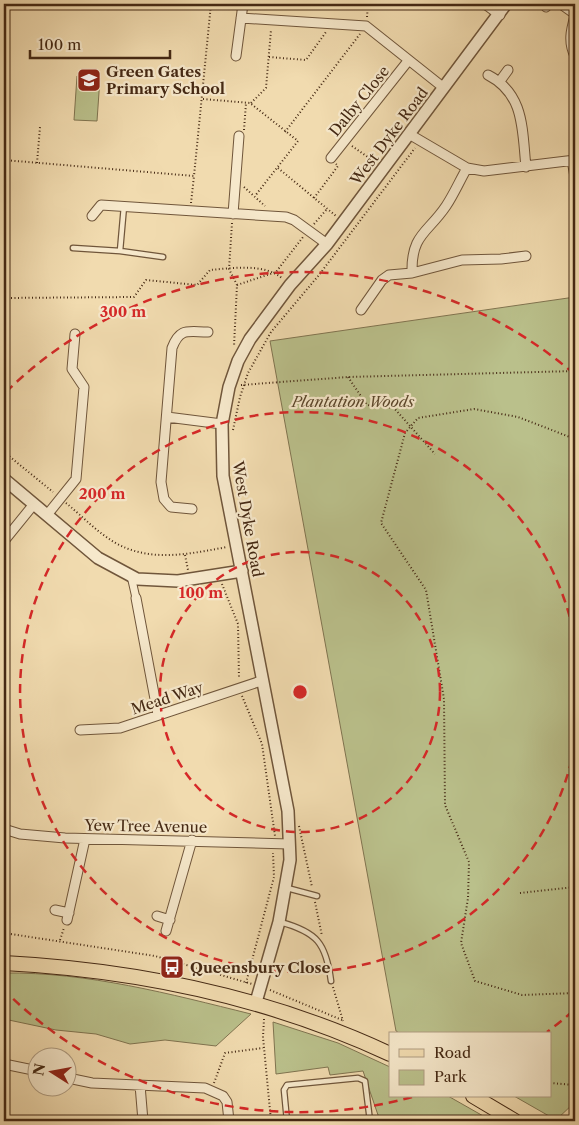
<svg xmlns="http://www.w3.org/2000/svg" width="579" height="1125" viewBox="0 0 579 1125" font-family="'Libre Caslon Text',serif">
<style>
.green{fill:#bac08b;stroke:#807450}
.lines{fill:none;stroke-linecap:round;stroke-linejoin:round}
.service-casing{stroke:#70563b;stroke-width:7}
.pedestrian-casing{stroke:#70563b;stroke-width:9}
.minor-casing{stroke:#70563b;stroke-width:11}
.tertiary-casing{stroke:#70563b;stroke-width:14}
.primary-casing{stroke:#452914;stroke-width:16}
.path{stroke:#452914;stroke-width:2;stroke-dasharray:1 2.5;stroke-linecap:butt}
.service{stroke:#f6e8cb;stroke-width:4.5}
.pedestrian{stroke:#f6e8cb;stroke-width:7}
.minor{stroke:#f6e8cb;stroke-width:9}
.tertiary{stroke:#f6e8cb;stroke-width:11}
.primary{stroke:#f1dbaf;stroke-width:14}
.ring{fill:none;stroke:#d62828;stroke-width:2.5;stroke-dasharray:9 6}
.labels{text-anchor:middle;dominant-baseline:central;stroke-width:4.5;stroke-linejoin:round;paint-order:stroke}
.poi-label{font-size:15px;font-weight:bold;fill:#452914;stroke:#f6e8cb;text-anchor:start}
.street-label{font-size:15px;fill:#452914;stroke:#f6e8cb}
.park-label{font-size:15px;font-style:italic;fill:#5c472c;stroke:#f6e8cb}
.centre{fill:#d62828;stroke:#f6e8cb;stroke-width:2.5}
.ring-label{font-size:15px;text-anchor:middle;font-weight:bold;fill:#d62828;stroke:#f6e8cb;stroke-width:4.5;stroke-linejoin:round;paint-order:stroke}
</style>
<rect width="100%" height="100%" fill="#f1dbaf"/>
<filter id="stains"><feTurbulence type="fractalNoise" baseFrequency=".004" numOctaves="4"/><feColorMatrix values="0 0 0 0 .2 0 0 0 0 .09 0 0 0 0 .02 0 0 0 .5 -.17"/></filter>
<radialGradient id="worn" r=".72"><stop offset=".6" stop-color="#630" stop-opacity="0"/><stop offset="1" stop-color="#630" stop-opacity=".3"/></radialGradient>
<path class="green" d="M77,76L100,78L97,121L74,120Z
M575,297V1102L556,1120L514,1096H550V1034H401L396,1031L270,341Z
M4,973C88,972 170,994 251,1014L216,1046L165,1040L130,1044L96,1034L56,1030L4,1019Z
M273,1022L338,1043L390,1067V1096H448L492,1121H392L378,1115L363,1071L330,1075L328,1067L276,1074Z"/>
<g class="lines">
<g class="service-casing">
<path id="service" d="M124,206L120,251L163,257
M73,248L120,251
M287,888L317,896
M280,922C317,932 326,943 331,981
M287,1121L284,1090L287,1085L358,1078L365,1081L370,1121"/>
</g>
<g class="pedestrian-casing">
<path id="pedestrian" d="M131,576L136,598"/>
</g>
<g class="minor-casing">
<path id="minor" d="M485,4L500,15
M561,4L575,14
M546,7L548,4
M575,16C571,30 568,42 575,56
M241,18L366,26L444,88
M236,56L243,4
M488,75C525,94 522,130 526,167
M500,81L508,70
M409,134L467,168L484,171L575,160
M331,158L408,61
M572,160L575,177
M233,214L239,136
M92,216L101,205L286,217L294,220L327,244
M412,273C411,234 428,233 446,206C454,194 460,180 467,168
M361,310L382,280L389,275L412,273L462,260L501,259L526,256
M167,417L222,424
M192,509L171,507L164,499L161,482L172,348C180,327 188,332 208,332
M47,515L76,479L84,387L72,369L75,334
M4,541L34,504
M136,598L158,715
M80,730L120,728L261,681
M4,829L20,834L65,838L289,844
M55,910L69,913
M157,916L170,920
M67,920L85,839
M166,931L192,840
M4,1064L38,1071
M68,1078L92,1083L205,1088L223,1096L227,1102L229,1121
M140,1085L143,1121"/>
</g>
<g class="tertiary-casing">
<path id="tertiary" d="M4,479L98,558L137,579L178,581L242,571
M256,1002L279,922L290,860L288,811L223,476L222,424L229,387L238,361L250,339L290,285L327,244L506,4"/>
</g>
<g class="primary-casing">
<path id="primary" d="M4,963C138,970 268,997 390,1054
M473,1096L515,1121"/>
</g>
<path class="path" d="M367,17L368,4
M269,57L306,60L326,32
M203,99L250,103L298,141L255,196
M251,103L266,88L271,30
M244,130L246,103
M285,132L360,34
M352,146L375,162
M4,160L194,176L211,4
M37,163L40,127
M278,168L336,216
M244,187L265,206
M314,198L338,166L336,164
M191,203L194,176
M232,223L229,269L237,285L234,346
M314,224L327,209
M237,285L276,272L303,237
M4,298L134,297L146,280L197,285L210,270C233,268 265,263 283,279
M348,377L367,405L394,408L435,454
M241,385L348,377L575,371
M233,430L240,397L248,373L271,332L319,275L415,148
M575,439L518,417L474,409L418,418L405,433L381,523L426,590L444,699L445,805L469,862L468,898L461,943L475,981L522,995L575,993
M4,452L53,492
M234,467L238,494
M66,503C82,516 97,532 114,542C149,563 189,554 227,547
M185,555L188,570
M222,584L238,624L239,679
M242,696L262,744L275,836
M299,826L312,887
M520,893L575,887
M315,902L322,936
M4,933L155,956L252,984
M60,940L64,928
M246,983L274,877L273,853
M333,987L343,1021
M270,990L342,1020
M264,1019L263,1037L271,1121
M214,1083L225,1053L263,1048
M550,1083L575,1085"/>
<use href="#service" class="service"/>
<use href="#pedestrian" class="pedestrian"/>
<use href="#minor" class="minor"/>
<use href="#tertiary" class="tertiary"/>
<use href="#primary" class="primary"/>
</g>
<g class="ring">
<circle cx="300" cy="692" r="140"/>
<path d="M575 745A280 280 0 1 1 575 639"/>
<path d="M573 1011A420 420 0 0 1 547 1032M412 1097A420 420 0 0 1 6 992M6 392A420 420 0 0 1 573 373"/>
</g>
<defs>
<g id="school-square" transform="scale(1.25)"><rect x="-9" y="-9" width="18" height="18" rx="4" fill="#8f2418" stroke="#f6e8cb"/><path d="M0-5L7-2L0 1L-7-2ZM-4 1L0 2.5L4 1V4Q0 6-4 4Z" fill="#fff"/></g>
<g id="bus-square" transform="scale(1.25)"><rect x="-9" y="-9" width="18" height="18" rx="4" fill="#8f2418" stroke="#f6e8cb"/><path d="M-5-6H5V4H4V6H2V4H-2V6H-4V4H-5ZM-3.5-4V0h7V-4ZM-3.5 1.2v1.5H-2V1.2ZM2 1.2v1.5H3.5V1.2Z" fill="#fff"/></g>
</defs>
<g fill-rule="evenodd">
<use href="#school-square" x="89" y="80"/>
<use href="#bus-square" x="172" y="967"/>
</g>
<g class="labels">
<g class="poi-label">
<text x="106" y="71">Green Gates<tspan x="106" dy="17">Primary School</tspan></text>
<text x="190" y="967">Queensbury Close</text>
</g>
<g class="street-label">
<text transform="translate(359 101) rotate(-51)">Dalby Close</text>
<text transform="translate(389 136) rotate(-53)">West Dyke Road</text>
<text transform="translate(248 519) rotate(80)">West Dyke Road</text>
<text transform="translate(167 698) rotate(-18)">Mead Way</text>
<text transform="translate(146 826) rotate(1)">Yew Tree Avenue</text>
</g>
<g class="park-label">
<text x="353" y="401">Plantation Woods</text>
</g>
</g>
<circle cx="300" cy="692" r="8" class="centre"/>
<g class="ring-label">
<text x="123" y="317">300 m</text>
<text x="102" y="499">200 m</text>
<text x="201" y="598">100 m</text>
</g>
<rect width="579" height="1125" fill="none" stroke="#f1dbaf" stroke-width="20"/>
<rect x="5" y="5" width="569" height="1115" fill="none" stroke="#452914" stroke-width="2.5"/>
<rect x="10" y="10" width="559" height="1105" fill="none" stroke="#452914"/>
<rect x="389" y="1032" width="162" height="65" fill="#f6e8cb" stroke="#af9c82"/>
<rect x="399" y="1049" width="25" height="8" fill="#f1dbaf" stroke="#af9c82"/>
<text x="434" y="1058" font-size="15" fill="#452914">Road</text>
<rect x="399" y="1070" width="25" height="15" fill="#bac08b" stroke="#af9c82"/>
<text x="434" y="1082" font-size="15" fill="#452914">Park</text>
<g transform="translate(52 1072) rotate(281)"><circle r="24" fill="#f6e8cb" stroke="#af9c82"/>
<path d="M0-4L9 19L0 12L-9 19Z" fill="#8f2418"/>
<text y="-8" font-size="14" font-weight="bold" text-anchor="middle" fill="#452914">N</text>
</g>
<path d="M30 50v8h140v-8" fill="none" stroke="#452914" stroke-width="2.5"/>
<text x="38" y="50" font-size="15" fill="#452914" stroke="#f6e8cb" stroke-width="4" paint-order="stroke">100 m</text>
<rect width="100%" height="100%" filter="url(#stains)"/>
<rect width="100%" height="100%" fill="url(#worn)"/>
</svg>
